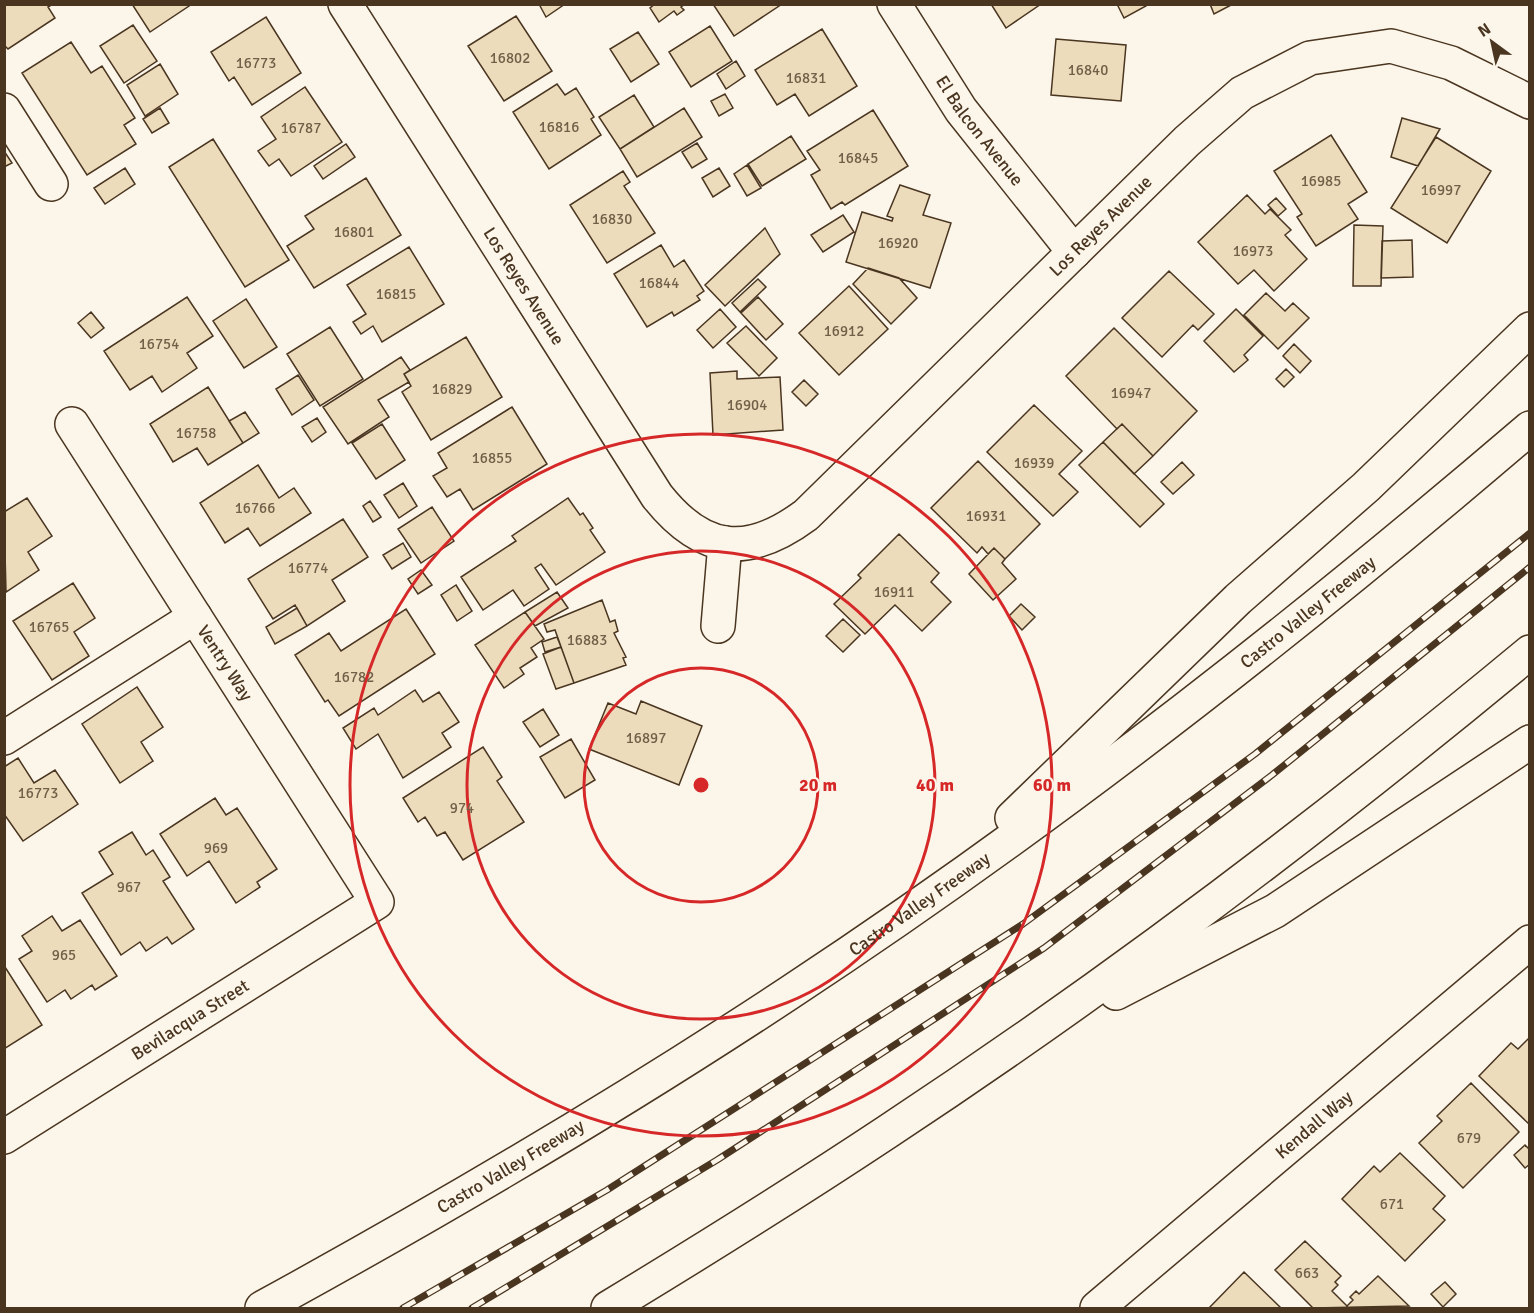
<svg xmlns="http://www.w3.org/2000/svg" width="1534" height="1313" viewBox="0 0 1534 1313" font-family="Signika,sans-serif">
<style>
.building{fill:#ecdcbc;stroke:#4a3520;stroke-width:1.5}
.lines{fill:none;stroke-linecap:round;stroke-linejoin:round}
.minor-casing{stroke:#4a3520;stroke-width:36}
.highway-casing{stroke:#4a3520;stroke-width:36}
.minor{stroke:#fbf6e9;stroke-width:33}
.highway{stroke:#fbf6e9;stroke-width:33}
.rail-casing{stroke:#4a3520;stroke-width:7}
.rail{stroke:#fbf6e9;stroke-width:4.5;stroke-dasharray:14;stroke-linecap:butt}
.ring{fill:none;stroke:#d62828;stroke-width:3}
.labels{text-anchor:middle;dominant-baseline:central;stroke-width:4.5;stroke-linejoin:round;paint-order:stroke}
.number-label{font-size:15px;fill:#725f47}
.street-label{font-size:18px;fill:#4a3520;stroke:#fbf6e9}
.centre{fill:#d62828;stroke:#fbf6e9;stroke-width:3}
.ring-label{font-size:18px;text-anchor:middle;font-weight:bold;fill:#d62828;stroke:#fbf6e9;stroke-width:4.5;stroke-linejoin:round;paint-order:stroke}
</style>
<rect width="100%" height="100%" fill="#fbf6e9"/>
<path class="building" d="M4,4H53L48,7L55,18L8,49L4,45Z
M132,4H192L150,32Z
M539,4H565L546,17Z
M655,4H685L681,7L684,10L677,15L674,11L659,22L650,8Z
M713,4H782L734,36Z
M991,4H1041L1006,28Z
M1117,4H1145L1146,6L1124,18Z
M1210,4H1233L1214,14Z
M516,16L552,71L504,101L468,46Z
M266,17L301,73L252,105L234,77L229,81L211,52Z
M133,25L157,61L124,83L100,46Z
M710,26L732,61L691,87L669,52Z
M822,29L857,86L809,116L795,94L777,105L755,70Z
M638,32L659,64L631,82L610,49Z
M1056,39L1126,45L1121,101L1051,95Z
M71,42L91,73L102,66L135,118L124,125L136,144L87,175L22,73Z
M736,61L745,76L726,89L717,74Z
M160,64L178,94L145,116L127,85Z
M557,84L565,95L576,88L594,117L591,119L601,135L549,169L513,112Z
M305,87L342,142L291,176L279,159L269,166L258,151L276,139L261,117Z
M725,94L733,108L719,116L711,101Z
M634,95L654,127L620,149L599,117Z
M160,108L169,123L152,133L143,119Z
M684,108L702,137L637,177L620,149Z
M873,110L908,166L845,205L842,202L831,209L811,175L820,170L807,151Z
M1402,118L1440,129L1418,166L1391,157Z
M1331,135L1367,192L1348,204L1358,219L1316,246L1297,217L1302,214L1274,171Z
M791,136L806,159L762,186L748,164Z
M1436,137L1491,171L1447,243L1391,208Z
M213,139L289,260L245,287L169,167Z
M697,143L707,159L692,168L682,152Z
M346,144L355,157L323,179L314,166Z
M4,151L12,163L4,167Z
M747,165L761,188L747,196L734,174Z
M125,168L135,184L105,204L94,188Z
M719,168L730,186L713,197L702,178Z
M623,171L630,182L624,186L655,233L607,263L570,205Z
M366,178L401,235L314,288L287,246L314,229L305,216Z
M900,185L930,195L923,215L951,223L930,288L846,262L862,212L892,221L893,218L887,216Z
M1247,195L1265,214L1270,209L1291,230L1285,235L1307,259L1274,291L1254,270L1238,284L1198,242Z
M1276,198L1286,209L1278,216L1268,205Z
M843,215L854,232L823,252L811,235Z
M1354,225L1383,226L1381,286H1353Z
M765,228L780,254L725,306L705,285Z
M1412,240L1413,277L1381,278L1382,241Z
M661,245L674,267L684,260L704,291L697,296L700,300L674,316L672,312L647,327L614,274Z
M409,247L444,304L382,342L373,326L361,334L353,322L366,314L347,285Z
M868,268L899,278L917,298L891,324L853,284Z
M1169,271L1214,314L1198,330L1193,325L1162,357L1122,318Z
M758,279L766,287L740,312L732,303Z
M849,286L888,329L839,375L799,333Z
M1266,293L1285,311L1293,303L1309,318L1278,349L1244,315Z
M187,297L213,336L187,353L197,368L162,392L152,376L130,390L104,351Z
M758,297L783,324L766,340L741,313Z
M246,299L277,347L244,368L213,321Z
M720,309L736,327L713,348L697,330Z
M1236,309L1263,336L1244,355L1248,360L1234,372L1204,341Z
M91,312L104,328L91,338L78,323Z
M746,326L777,358L759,376L727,343Z
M330,327L363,379L320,406L287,354Z
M1114,328L1197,411L1153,456L1122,424L1117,429L1066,376Z
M466,337L502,397L431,440L402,392L411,386L404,374Z
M1294,344L1311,361L1300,373L1283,356Z
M401,357L410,370L404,374L409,382L378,400L389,417L348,444L323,407Z
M1286,369L1294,377L1284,387L1276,379Z
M737,371V379L780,377L783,430L713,435L710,373Z
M298,375L314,400L292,415L276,389Z
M804,380L818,394L806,406L792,392Z
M208,387L243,443L208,465L197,448L173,462L150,424Z
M1034,405L1082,451L1059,474L1078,492L1053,516L987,452Z
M512,407L547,464L473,510L460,489L447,497L433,476L447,468L438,453Z
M245,412L259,433L243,443L229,421Z
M317,418L326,432L312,442L302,427Z
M382,424L405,460L376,479L352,443Z
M1122,424L1153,456L1134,474L1103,442Z
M1103,442L1164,504L1140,527L1079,465Z
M978,461L1040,524L1005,559L994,548L988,554L982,547L977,553L931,508Z
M1182,462L1194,475L1173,494L1161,482Z
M258,465L279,498L294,488L311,513L260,546L248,528L225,543L200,503Z
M403,483L417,506L399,518L384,495Z
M27,498L52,536L28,552L39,570L6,592L4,512Z
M568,498L580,515L583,513L593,528L590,530L605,552L556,585L541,564L535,568L549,589L524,606L513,590L483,610L461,577L516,541L512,536Z
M370,501L381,517L373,522L363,506Z
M432,507L454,541L421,563L398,529Z
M343,519L368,557L332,580L345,601L307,626L295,605L273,619L248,579Z
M899,534L939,573L931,582L951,602L922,631L895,605L865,634L834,604L861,578L858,575Z
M403,543L411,557L392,569L383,555Z
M994,548L1005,559L1002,563L1016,579L993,600L969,574Z
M421,570L432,585L418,594L408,579Z
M73,583L95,618L74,632L89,656L52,680L13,621Z
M456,585L472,611L457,621L441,595Z
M557,592L568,608L535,626L525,612Z
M602,600L610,622L615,620L618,631L614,633L626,657L623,658L626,665L574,683L555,630L547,632L544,624Z
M1021,604L1035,617L1022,630L1009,616Z
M297,608L307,626L275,644L266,627Z
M406,609L435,654L339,716L328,700L325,702L295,655L329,633L341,651Z
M525,612L544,639L531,648L537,657L520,668L524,674L504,688L475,645Z
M843,619L860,635L843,652L826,636Z
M557,637L561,647L545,652L542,642Z
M561,647L574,683L556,689L543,654Z
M137,687L163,727L141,742L153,761L120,783L82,724Z
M415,690L423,702L439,692L459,722L442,733L451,747L403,778L378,734L356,749L343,728L374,708L378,715Z
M641,701L702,726L679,785L589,749L608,703L636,714Z
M543,709L559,735L540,747L523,722Z
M571,739L595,780L565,798L540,757Z
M483,747L502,777L497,781L524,822L463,860L445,832L437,836L425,817L418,822L403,798Z
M18,758L34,783L55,770L78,804L23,841L4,814V767Z
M215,798L226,815L237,808L277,869L257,882L260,887L236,903L209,861L187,876L160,834Z
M132,832L146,855L153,850L170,877L163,881L194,929L172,944L167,937L146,951L140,942L121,955L82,893L113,874L99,852Z
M52,916L62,931L80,920L117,976L95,990L92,985L71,999L65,990L47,1002L19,959L32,951L22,936Z
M5,967L42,1025L4,1049V968Z
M1530,1037V1125L1479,1076L1511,1043L1518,1049Z
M1471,1083L1519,1132L1463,1188L1419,1143L1442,1121L1437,1116Z
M1525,1145L1530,1150V1164L1525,1168L1514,1155Z
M1400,1153L1445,1196L1433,1209L1445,1220L1405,1261L1342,1199L1374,1166L1380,1172Z
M1305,1241L1341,1276L1335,1282L1338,1285L1332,1291L1347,1306L1353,1300L1350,1297L1356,1291L1359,1294L1378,1276L1409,1306L1313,1308L1275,1270Z
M1244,1272L1281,1308H1209Z
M1445,1282L1456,1294L1443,1307L1431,1294Z"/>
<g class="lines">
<g class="minor-casing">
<g id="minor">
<path id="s1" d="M345,4L657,496C703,554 748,558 806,515L1187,141L1242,93L1310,58L1391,46L1451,63L1530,102"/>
<path id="s2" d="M894,4L961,110L1074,252"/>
<path d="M4,110L51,184"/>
<path d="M718,626L725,543"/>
<path d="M4,738L195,617"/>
<path id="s3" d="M4,1137L377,902L72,424"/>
<path id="s4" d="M1097,1308L1530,942"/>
</g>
</g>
<g class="highway-casing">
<g id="highway">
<path d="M1012,818L1238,599L1366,487L1530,329"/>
<path d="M1116,993L1275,911L1530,742"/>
<path id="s5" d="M262,1308C441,1210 618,1106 789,993C1049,822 1294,630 1530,428"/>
<path d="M608,1308C702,1251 795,1193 887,1132C1110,985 1324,823 1530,652"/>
</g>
</g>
<use href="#minor" class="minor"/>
<use href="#highway" class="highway"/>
<g class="rail-casing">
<path id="rail" d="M403,1308L607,1190L1023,924L1255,754L1530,533
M472,1308L717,1160L1044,948L1272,775L1530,567"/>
</g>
<use href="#rail" class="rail"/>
</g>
<g class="ring">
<circle cx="701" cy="785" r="117"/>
<circle cx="701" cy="785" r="234"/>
<circle cx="701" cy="785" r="351"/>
</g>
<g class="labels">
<g class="number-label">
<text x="510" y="58">16802</text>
<text x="256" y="63">16773</text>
<text x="1088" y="70">16840</text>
<text x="806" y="78">16831</text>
<text x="559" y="127">16816</text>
<text x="301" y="128">16787</text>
<text x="858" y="158">16845</text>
<text x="1321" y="181">16985</text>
<text x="1441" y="190">16997</text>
<text x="612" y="219">16830</text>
<text x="354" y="232">16801</text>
<text x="898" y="243">16920</text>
<text x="1253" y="251">16973</text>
<text x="659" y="283">16844</text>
<text x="396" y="294">16815</text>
<text x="844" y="331">16912</text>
<text x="159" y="344">16754</text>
<text x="452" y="389">16829</text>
<text x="1131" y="393">16947</text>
<text x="747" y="405">16904</text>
<text x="196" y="433">16758</text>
<text x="492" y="458">16855</text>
<text x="1034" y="463">16939</text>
<text x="255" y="508">16766</text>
<text x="986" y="516">16931</text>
<text x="308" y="568">16774</text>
<text x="894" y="592">16911</text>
<text x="49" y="627">16765</text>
<text x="587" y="640">16883</text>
<text x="354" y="677">16782</text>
<text x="646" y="738">16897</text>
<text x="38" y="793">16773</text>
<text x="462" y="808">974</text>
<text x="216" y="848">969</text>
<text x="129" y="887">967</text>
<text x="64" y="955">965</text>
<text x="1469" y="1138">679</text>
<text x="1392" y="1204">671</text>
<text x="1307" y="1273">663</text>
</g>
<g class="street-label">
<text stroke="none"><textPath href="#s2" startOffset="153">El Balcon Avenue</textPath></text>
<text stroke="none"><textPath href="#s1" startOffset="1168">Los Reyes Avenue</textPath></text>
<text stroke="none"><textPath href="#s1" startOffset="334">Los Reyes Avenue</textPath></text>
<text stroke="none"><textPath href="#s5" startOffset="1258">Castro Valley Freeway</textPath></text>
<text transform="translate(225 663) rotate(57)">Ventry Way</text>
<text stroke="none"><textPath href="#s5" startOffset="772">Castro Valley Freeway</textPath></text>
<text stroke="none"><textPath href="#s3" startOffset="220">Bevilacqua Street</textPath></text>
<text stroke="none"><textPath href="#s4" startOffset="284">Kendall Way</textPath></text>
<text stroke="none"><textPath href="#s5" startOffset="286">Castro Valley Freeway</textPath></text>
</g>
</g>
<circle cx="701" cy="785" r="9" class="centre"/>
<g class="ring-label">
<text x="818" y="791">20 m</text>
<text x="935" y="791">40 m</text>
<text x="1052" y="791">60 m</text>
</g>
<rect width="1534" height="1313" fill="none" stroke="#4a3520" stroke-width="12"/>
<g transform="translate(1492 42) rotate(327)" stroke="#fbf6e9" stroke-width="4.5" paint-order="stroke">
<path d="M0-4.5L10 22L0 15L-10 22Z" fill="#4a3520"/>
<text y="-9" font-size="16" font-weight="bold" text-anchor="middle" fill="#4a3520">N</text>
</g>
</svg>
